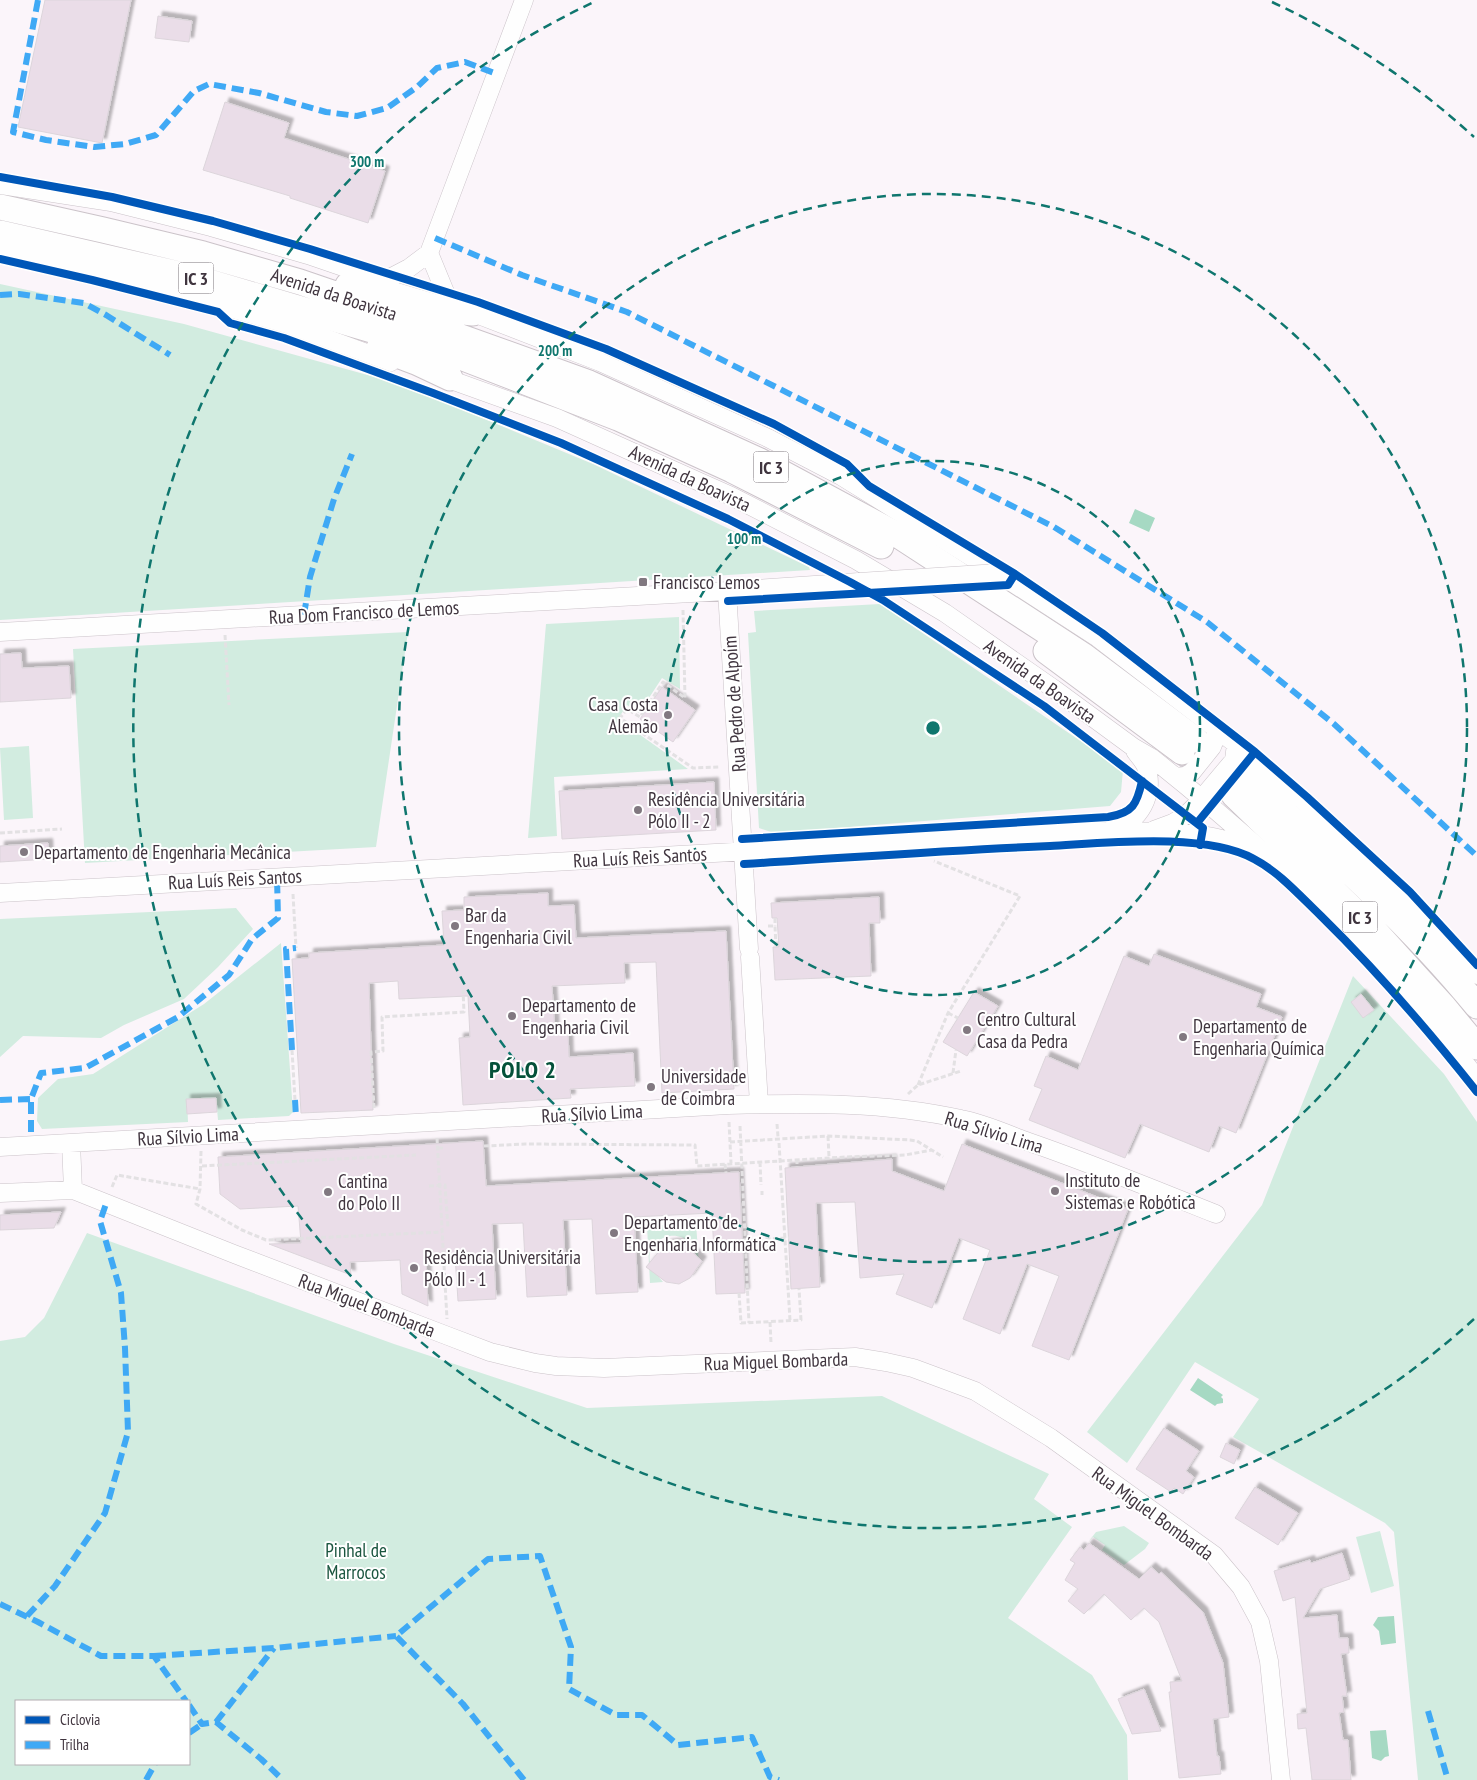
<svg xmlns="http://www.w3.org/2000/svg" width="1477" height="1780" viewBox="0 0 1477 1780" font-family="'PT Sans Narrow',sans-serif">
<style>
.green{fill:#d2ece0;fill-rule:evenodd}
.water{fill:#a6d9c3}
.building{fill:#eadde8;stroke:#dcd5db;filter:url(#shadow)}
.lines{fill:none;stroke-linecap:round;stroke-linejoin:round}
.highway-tunnel{stroke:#d6cfd5;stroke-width:25;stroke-dasharray:25 12;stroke-linecap:butt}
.minor-casing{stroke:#cbc3c9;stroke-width:19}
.highway-casing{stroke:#cbc3c9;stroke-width:27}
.path{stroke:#e3e1e3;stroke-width:3;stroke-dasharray:5 2.5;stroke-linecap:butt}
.minor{stroke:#fefefe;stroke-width:18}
.highway{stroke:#fefefe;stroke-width:25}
.minor-bridge-casing{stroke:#cbc3c9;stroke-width:19;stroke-linecap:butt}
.minor-bridge{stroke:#fefefe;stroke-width:18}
.quiet{stroke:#3fa9f5;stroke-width:6;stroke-dasharray:12 6;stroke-linecap:butt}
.cycleway-casing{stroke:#fff;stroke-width:11}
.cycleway{stroke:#0057b8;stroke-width:8}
.ring{fill:none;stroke:#0f766e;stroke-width:2.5;stroke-dasharray:9 6}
.poi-dot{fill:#817880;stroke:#fff;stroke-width:2}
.labels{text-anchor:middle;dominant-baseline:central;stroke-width:4;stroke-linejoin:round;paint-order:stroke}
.shield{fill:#fff;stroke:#797279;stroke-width:1}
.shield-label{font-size:18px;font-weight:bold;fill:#40353f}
.street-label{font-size:19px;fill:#40353f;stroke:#fff}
.poi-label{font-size:19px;fill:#40353f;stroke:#fff;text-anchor:start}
.park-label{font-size:19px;fill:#1a553f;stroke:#fff}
.district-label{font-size:24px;font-weight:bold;letter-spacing:1px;fill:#045139;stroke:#fff}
.centre{fill:#0f766e;stroke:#fff;stroke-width:2.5}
.ring-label{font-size:15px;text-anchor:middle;font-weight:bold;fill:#0f766e;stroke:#fff;stroke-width:4;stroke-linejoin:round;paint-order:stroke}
</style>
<defs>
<filter id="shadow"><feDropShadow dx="4.5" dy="-4.5" stdDeviation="1" flood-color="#0004"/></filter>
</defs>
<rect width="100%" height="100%" fill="#fbf5fa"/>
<path class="green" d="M0,284L184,324L400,384L593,464L809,567L810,570L0,620Z
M880,604L1123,770L1121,792L1110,806L774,833L759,828L748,633L756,632L754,611Z
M679,617L680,689L662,678L639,713L627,705L618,719L688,769L554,777L557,836L528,838L546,624Z
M408,632L376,847L85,863L73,649Z
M29,746L33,818L4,820L0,748Z
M236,908L253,929L218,967L184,999L124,1025L101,1038L23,1036L0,1057V919Z
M281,943L293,1112L289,1116L218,1120L216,1098L187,1099L188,1122L42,1129L37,1121L38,1098L58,1079L93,1074L204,1004Z
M1353,976L1444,1074L1477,1122V1780H1418L1394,1532L1385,1523L1233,1437L1259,1399L1195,1362L1127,1463L1087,1432L1262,1205Z
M696,1223L699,1265H698C694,1219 644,1234 650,1263C652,1270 659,1277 663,1282L650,1283L647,1226Z
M87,1233L394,1344L587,1408L882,1396L1049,1474L1034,1499L1072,1527L1008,1618L1092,1675L1127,1735L1128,1780H0V1341L25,1337L44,1318ZM16,1701H189V1764H16Z
M1124,1526L1149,1543L1145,1549L1124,1565L1102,1550L1105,1545L1093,1537L1089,1541L1096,1532Z
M1380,1531L1394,1586L1371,1593L1356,1537Z"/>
<path class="water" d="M1135,509L1155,518L1149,532L1129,523Z
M1198,1378L1223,1395L1221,1397L1223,1399V1403L1217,1404L1215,1406L1190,1390Z
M1394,1616L1396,1643L1381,1645L1379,1631L1373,1625L1378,1617Z
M1386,1730L1389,1756L1385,1757L1381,1761L1372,1758L1370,1731Z"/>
<path class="building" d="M45,0H131L102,143L18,127Z
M158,16L192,21L189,42L155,38Z
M225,102L289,123L284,138L385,171L368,223L290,198V196L203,170Z
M21,653L22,668L69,666L71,698L0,702V654Z
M662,687L695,710L673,742L640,719Z
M714,782L716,830L562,839L559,791Z
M48,843L49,859L0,862V846Z
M548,893V906L574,905L576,938L726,931L734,1089L662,1093L656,962L624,963L625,983L552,986L555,1032H568L569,1057L633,1053L635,1086L570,1089L571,1098L463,1105L459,1038L470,1037L468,996L399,999L398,981L369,983L373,1110L301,1113L292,959L309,958V953L444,945L442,911L464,910V897Z
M879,897L880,923H869L871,976L775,980L773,947H779L777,918H772L771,903Z
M1154,954L1261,994L1256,1007L1282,1017L1236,1133L1219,1126L1209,1152L1140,1124L1125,1158L1029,1120L1042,1089L1034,1086L1046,1056L1078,1070L1124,956L1149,966Z
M974,992L998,1006L967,1056L943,1042Z
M1361,994L1374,1010L1363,1018L1351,1002Z
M216,1098L217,1112L187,1114L186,1099Z
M483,1141L486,1186L739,1172L745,1293L716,1294L712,1213L634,1217L638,1292L596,1294L592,1219L563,1220L567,1295L527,1297L523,1223L492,1224L496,1299L458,1301L455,1255L426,1256L428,1306L402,1294L400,1260L350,1262L351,1275L269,1244L301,1243L298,1206L240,1209L220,1194L218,1157Z
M962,1144L1128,1209L1069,1360L1032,1346L1059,1276L1027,1264L1000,1334L963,1319L990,1250L959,1238L932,1308L896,1294L904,1274L860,1278L855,1202L816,1203L820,1287L791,1289L785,1168L892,1159V1171L944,1191Z
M61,1212L54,1228L0,1230V1215Z
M673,1243H681L687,1247L702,1261L690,1278L679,1284L666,1282L646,1267L661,1249L667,1244Z
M1164,1428L1199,1451L1186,1471L1194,1477L1183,1494L1174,1488L1171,1492L1136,1469Z
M1226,1443L1240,1450L1234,1464L1220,1457Z
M1255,1487L1298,1513L1278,1545L1235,1518Z
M1089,1543L1139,1579L1151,1567L1159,1574L1161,1572L1203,1612L1223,1663L1229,1717L1213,1719L1217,1756H1219L1221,1774L1179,1778L1169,1692H1171L1170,1682L1182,1681L1159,1622L1144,1608L1131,1620L1104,1594L1084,1614L1068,1601L1078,1589L1065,1580L1075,1563L1070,1560L1080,1547L1084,1550Z
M1342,1553L1350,1579L1320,1589L1303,1618L1337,1615L1339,1638H1348L1349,1653L1341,1654L1347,1696H1342L1344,1712L1339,1713L1343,1740H1348L1351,1780H1312L1306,1728L1298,1729L1297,1714L1307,1713L1295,1597L1283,1601L1274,1571L1310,1560L1311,1563Z
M1144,1689L1161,1731L1132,1734L1118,1699Z"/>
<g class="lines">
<path class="highway-tunnel" d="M1196,740L1247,779
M1182,752L1234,795"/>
<g class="minor-casing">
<path id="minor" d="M0,185L111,202L211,227L308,255L384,281
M0,250L190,297L287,324L391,362
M429,253L450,304
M384,281L409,268L429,253L524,0
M463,309L600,362L768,438L841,476L1010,581L1098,638L1236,744L1302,800L1403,896L1477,975
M440,376L557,418L628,450L731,496L856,560L945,613L1054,689L1133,747L1152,758C1251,837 1346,923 1429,1019C1446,1038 1461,1059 1477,1078
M727,591L749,949
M0,632L727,591L859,582
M1176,777L1185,776L1192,772L1212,747L1215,739L1216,728
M1113,828C1139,825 1156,792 1146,767C1144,762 1139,756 1135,751
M1154,830L1173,823L1186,815L1197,804L1234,760L1236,744
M0,893L1088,832C1141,831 1209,827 1257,852
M750,957L759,1104
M0,1147L728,1105C807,1103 884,1102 961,1119C983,1123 1005,1133 1026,1141C1090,1163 1153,1189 1216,1214
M73,1190L234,1254L448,1336L490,1352L535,1363L556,1366L604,1368L855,1357L886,1362L913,1368L975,1391L1051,1438L1214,1555L1241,1587L1260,1622L1269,1661L1281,1780
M0,1193L73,1190L71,1143"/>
</g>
<g class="highway-casing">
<path id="highway" d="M0,207L103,230L203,254L300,282L461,337L589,383L758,460L901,537L1084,656L1196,740
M0,233L196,278L453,354L618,418L732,470L881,546
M348,285L364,286L445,310L473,313
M379,348L416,362L450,378
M1046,651L1182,752
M1247,779C1328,851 1409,922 1477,1006
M1234,795L1374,930L1444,1007L1477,1047"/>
</g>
<path class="path" d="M683,610L685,698L663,682L640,717L627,709L620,718L693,768L719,767
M225,635L229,705
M0,833L62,829
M293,894L296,948
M775,918V926
M768,926H775L776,947
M948,1013L958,1018
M292,1050L295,1100
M953,1073L956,1050
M918,1085L948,1013L1020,896L934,861
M908,1094L918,1085L961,1071
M374,1108L371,1052L383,1051L382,1017L464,1012L463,990
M729,1122L731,1163
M777,1124L778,1137
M740,1126L749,1323
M828,1136L829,1157
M437,1138L447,1319
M730,1142L828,1136L910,1140L917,1141L943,1157
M779,1143L790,1320
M484,1146L525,1144L695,1145L697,1166L846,1157L905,1155L932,1150
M438,1148H445
M201,1151L200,1189L196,1204L242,1230L266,1240L442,1232
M797,1159V1167
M760,1162L761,1185
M725,1164L726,1173
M202,1166L416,1155
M429,1186L445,1185L448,1228
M112,1187L117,1175L200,1189
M762,1191V1195
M743,1240L789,1238
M739,1293L741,1323L801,1320L799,1289
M770,1322L771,1343"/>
<use href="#minor" class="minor"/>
<use href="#highway" class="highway"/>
<g class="minor-bridge-casing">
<path id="minor-bridge" d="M859,582L998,573"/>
</g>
<use href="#minor-bridge" class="minor-bridge"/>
<path class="quiet" d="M38,0L13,132L46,140L94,147L125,144L156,135L194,91L209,84L259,93L326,112L357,116L387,108L417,87L437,68L465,62L497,74
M435,238L522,275L627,312L1054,527L1207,622L1334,724L1477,856
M0,295L19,294L84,303L106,315L170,355
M304,615L310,577L334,499L352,454
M292,1050L286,949L296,948
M0,1100L31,1099
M295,1100L296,1117
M31,1132V1099L41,1073L85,1068L178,1017L229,975L252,939L278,918L277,877
M0,1604L38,1622L101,1656H154L186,1701
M27,1616L55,1586L105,1513L128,1432L125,1348L121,1293L100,1221L106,1204
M154,1656L274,1648L396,1636
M189,1705L202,1724L216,1722L261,1759L283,1780
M1428,1711L1448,1780
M216,1722L274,1648
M189,1733L202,1724
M146,1780L155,1764
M524,1780L463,1704L396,1636L488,1559L540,1556L571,1647L569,1689L616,1715H642L678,1745L752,1737L770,1777L779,1780"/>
<g class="cycleway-casing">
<path id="cycleway" d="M0,177L112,197L213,221L310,249L478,302L606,349L774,424L847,464L869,486L1015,574L1102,633L1255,752L1307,797L1410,892L1477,965
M0,259L92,280L218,312L230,323L284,338L433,393L561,443L728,519L850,582L883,600L1044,706L1203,828L1200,845
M728,601L1008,585L1015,574
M1197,823L1255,752
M742,839L1108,817C1133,813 1137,804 1142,781
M744,864C846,858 948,850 1050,846C1106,843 1205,832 1254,859C1279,872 1300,896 1321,916C1377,971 1428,1030 1477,1092"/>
</g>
<use href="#cycleway" class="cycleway"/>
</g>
<g class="ring">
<circle cx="933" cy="728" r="267"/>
<circle cx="933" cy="728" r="534"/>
<path d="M1474 1319A801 801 0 1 1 594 2M1272 2A801 801 0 0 1 1474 137"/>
</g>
<g class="poi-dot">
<rect x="638" y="577" width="10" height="10" rx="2.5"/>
<circle cx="668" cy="715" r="5"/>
<circle cx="638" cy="810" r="5"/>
<circle cx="24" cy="852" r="5"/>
<circle cx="455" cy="926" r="5"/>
<circle cx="512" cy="1016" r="5"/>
<circle cx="967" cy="1030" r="5"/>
<circle cx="1183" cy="1037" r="5"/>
<circle cx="651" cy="1087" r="5"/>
<circle cx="1055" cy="1191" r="5"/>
<circle cx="328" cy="1192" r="5"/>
<circle cx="614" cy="1233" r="5"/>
<circle cx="414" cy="1268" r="5"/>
</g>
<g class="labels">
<g class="shield">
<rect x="178.5" y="262.5" width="35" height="31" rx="4"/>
<rect x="753.5" y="451.5" width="35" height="31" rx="4"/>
<rect x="1342.5" y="901.5" width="35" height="31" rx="4"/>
</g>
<g class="shield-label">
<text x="196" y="278">IC 3</text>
<text x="771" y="467">IC 3</text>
<text x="1360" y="917">IC 3</text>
</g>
<g class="street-label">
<text transform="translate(334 294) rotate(18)">Avenida da Boavista</text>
<text transform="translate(690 478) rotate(25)">Avenida da Boavista</text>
<text transform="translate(364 612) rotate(-3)">Rua Dom Francisco de Lemos</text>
<text transform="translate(1040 681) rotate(35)">Avenida da Boavista</text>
<text transform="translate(734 704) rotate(-94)">Rua Pedro de Alpoím</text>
<text transform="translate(640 857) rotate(-3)">Rua Luís Reis Santos</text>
<text transform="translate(235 879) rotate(-3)">Rua Luís Reis Santos</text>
<text transform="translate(592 1113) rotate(-3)">Rua Sílvio Lima</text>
<text transform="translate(994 1132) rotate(17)">Rua Sílvio Lima</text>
<text transform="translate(188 1136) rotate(-3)">Rua Sílvio Lima</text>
<text transform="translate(367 1305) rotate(21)">Rua Miguel Bombarda</text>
<text transform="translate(776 1361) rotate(-2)">Rua Miguel Bombarda</text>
<text transform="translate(1153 1513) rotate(36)">Rua Miguel Bombarda</text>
</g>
<g class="poi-label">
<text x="653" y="582">Francisco Lemos</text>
<text x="658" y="704" text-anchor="end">Casa Costa<tspan x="658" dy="22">Alemão</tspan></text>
<text x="648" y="799">Residência Universitária<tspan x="648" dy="22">Pólo II - 2</tspan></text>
<text x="34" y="852">Departamento de Engenharia Mecânica</text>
<text x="465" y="915">Bar da<tspan x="465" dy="22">Engenharia Civil</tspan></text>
<text x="522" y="1005">Departamento de<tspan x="522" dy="22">Engenharia Civil</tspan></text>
<text x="977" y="1019">Centro Cultural<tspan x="977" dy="22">Casa da Pedra</tspan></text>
<text x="1193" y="1026">Departamento de<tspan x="1193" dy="22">Engenharia Química</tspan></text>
<text x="661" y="1076">Universidade<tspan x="661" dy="22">de Coimbra</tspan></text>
<text x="1065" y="1180">Instituto de<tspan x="1065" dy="22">Sistemas e Robótica</tspan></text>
<text x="338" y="1181">Cantina<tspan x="338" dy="22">do Polo II</tspan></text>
<text x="624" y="1222">Departamento de<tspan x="624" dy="22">Engenharia Informática</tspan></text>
<text x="424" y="1257">Residência Universitária<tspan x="424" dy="22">Pólo II - 1</tspan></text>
</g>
<g class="park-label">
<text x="356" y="1550">Pinhal de<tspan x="356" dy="22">Marrocos</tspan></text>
</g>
<g class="district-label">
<text x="523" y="1069">PÓLO 2</text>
</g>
</g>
<circle cx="933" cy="728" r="8" class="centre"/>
<g class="ring-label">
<text x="367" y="167">300 m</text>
<text x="555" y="356">200 m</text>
<text x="744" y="544">100 m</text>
</g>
<rect x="15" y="1700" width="175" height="65" fill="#ffffff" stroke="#b3aeb2"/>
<rect x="25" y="1716" width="25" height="8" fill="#0057b8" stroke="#b3aeb2"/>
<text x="60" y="1725" font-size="15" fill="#40353f">Ciclovia</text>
<rect x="25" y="1741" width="25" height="8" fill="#3fa9f5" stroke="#b3aeb2"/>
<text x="60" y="1750" font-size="15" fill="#40353f">Trilha</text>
</svg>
